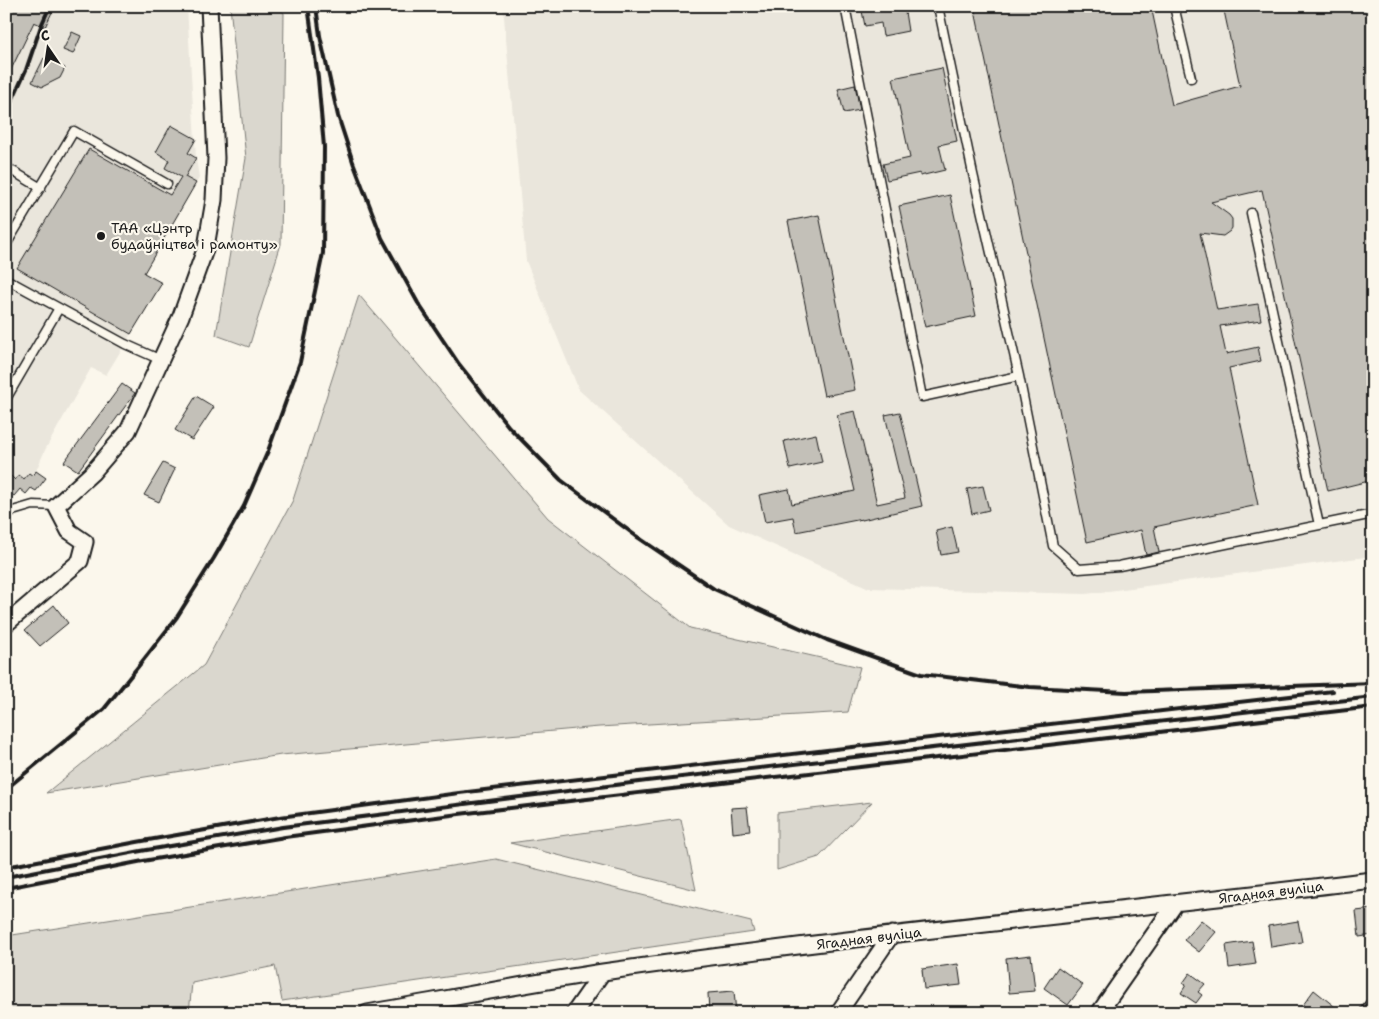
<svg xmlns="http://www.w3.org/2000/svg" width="1379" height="1019" viewBox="0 0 1379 1019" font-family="'Shantell Sans',sans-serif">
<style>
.built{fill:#eae6dc}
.green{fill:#dad7ce;stroke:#7b7a75}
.building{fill:#c3c0b8;stroke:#1c1c1c}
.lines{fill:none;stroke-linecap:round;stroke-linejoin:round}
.lane-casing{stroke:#1c1c1c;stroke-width:11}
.street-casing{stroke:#1c1c1c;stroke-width:19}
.lane{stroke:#fbf7ec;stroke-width:8}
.street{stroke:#fbf7ec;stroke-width:15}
.rail{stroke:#1c1c1c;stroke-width:4}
.poi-dot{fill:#1c1c1c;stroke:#fbf7ec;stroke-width:2}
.labels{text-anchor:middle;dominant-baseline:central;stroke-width:4.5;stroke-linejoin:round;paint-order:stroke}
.poi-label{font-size:14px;fill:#1c1c1c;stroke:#fbf7ec;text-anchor:start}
.street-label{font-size:14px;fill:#1c1c1c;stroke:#fbf7ec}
</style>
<rect width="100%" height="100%" fill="#fbf7ec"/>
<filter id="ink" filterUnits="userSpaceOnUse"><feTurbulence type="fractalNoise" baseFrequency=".02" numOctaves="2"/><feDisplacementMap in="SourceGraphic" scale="10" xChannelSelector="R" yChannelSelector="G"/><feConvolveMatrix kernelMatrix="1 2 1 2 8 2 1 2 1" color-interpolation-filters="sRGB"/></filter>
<g filter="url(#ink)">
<path class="built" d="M6,6H187L196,158L199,178L144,272L162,283L106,375L91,368L45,450L36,471L33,476L29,473L24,479L19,475L15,480L11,476L6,481Z
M503,6H1373V556L1086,594L869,588L729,525L579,390L526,261Z"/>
<path class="green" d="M230,6H275L284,13L281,244L249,347L216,335L246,158Z
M359,295L548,518L690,628L860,667L848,712L599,727L281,755L46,793L204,665L293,500Z
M872,802L819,857L777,870V813Z
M681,819L696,890L510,843Z
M496,859L751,922L754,932L282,1001L275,966L192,983L189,1013H6V936Z"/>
<path class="building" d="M12,6H55L45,27L34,22L6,80V17Z
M861,6H904L908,31L883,36L881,23L865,26Z
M974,6H1151L1172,105L1240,86L1223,6H1373V480L1328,491L1262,190L1211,202L1229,215L1232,219V228L1230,231L1223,236L1200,233L1217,310L1258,304L1261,320L1220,326L1226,354L1258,347L1261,361L1229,368L1258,505L1154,527L1159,552L1146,555L1141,530L1087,542Z
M72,32L81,36L73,54L63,50Z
M44,58L65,68L60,78L42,87L32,82Z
M942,68L957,141L939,145L945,170L920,176V173L887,180L883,164L910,158L893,78Z
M855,85L860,110L844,113L838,89Z
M171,125L196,139L188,153L196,158L185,177L196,183L144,273L162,283L131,334L17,268L89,149L170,195L181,177L165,168L169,160L156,152Z
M950,195L976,316L925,327L899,206Z
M819,215L855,390L824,396L788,221Z
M122,384L135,393L78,471L64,462Z
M196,396L214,407L192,440L175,430Z
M855,411L877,504L905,498L885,415L900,412L922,506L862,520V519L796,532L793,517L765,522L759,495L789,489L792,504L855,491L837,415Z
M816,434L822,462L790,469L784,441Z
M163,463L175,469L159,502L144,495Z
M36,471L46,478L36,491L31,488L26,494L20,489L14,496L6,490V481L11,476L15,480L19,475L24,479L29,473L33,476Z
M983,486L989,510L972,514L967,489Z
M952,527L958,552L941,555L936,531Z
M54,605L68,623L40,646L25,630Z
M747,807L750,831L733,833L731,808Z
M1373,909V935L1359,937L1356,911Z
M1201,920L1216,932L1199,952L1184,940Z
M1298,921L1302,942L1271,947L1268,926Z
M1252,941L1256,964L1229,968L1226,945Z
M1031,955L1035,991L1009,993L1006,958Z
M958,964L961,985L924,989L922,969Z
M1058,967L1083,985L1068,1005L1044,988Z
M1190,973L1205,984L1198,992L1202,995L1196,1003L1181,993L1186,985L1183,983Z
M1314,990L1334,1006L1329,1013H1297Z
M734,991L736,1013H709L708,993Z"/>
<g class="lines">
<g class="lane-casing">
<path id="lane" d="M845,6L922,397L1019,376
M938,6L973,174L1019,376L1053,546L1079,569L1119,566L1373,514
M1174,6L1191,78
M6,167L41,188
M1251,213L1319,525
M6,245L74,131L167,184
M6,279L125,344L161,360
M6,399L59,308
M6,513L33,505L56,506"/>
</g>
<g class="street-casing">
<path id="street" d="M6,624L80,561L85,542L69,531L56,506L92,473L128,431L181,316L206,247L214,200L216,158L209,6
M367,1013C446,999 524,984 603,972C859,935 1116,911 1373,880
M574,1013L602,973
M838,1013L892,934
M1099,1013L1175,904
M1368,1013L1373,1006"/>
</g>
<use href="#lane" class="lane"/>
<use href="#street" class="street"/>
<path class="rail" d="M316,6L320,36L338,116L353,162L382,238L418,303L459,364L509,427L561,480L636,536L714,589L827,640L921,674L1030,687L1126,692L1373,683
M6,114L26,70L41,26L50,6
M6,789L104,709L141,663L177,617L214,558L244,506L268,451L300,362L323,253L324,147L318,78L308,6
M6,867L137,842L280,817L459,793L1333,691
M6,877L141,851L283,827L647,781L1373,697
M6,888L143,861L285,837L459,814L1373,707"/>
</g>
</g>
<circle class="poi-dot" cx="101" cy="236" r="5"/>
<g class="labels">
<g class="poi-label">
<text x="111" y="228">ТАА «Цэнтр<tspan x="111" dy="16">будаўніцтва і рамонту»</tspan></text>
</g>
<g class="street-label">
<text transform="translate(1271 892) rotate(-7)">Ягадная вуліца</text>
<text transform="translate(869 938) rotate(-7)">Ягадная вуліца</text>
</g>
</g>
<rect width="1379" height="1019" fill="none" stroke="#fbf7ec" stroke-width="25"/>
<rect x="12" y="12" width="1354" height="994" fill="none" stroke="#1c1c1c" stroke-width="2" filter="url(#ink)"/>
<g transform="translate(48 48) rotate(347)" stroke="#fbf7ec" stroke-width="4" paint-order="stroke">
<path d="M0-4L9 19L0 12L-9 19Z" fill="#1c1c1c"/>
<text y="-8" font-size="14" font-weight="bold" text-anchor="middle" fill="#1c1c1c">С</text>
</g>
</svg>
